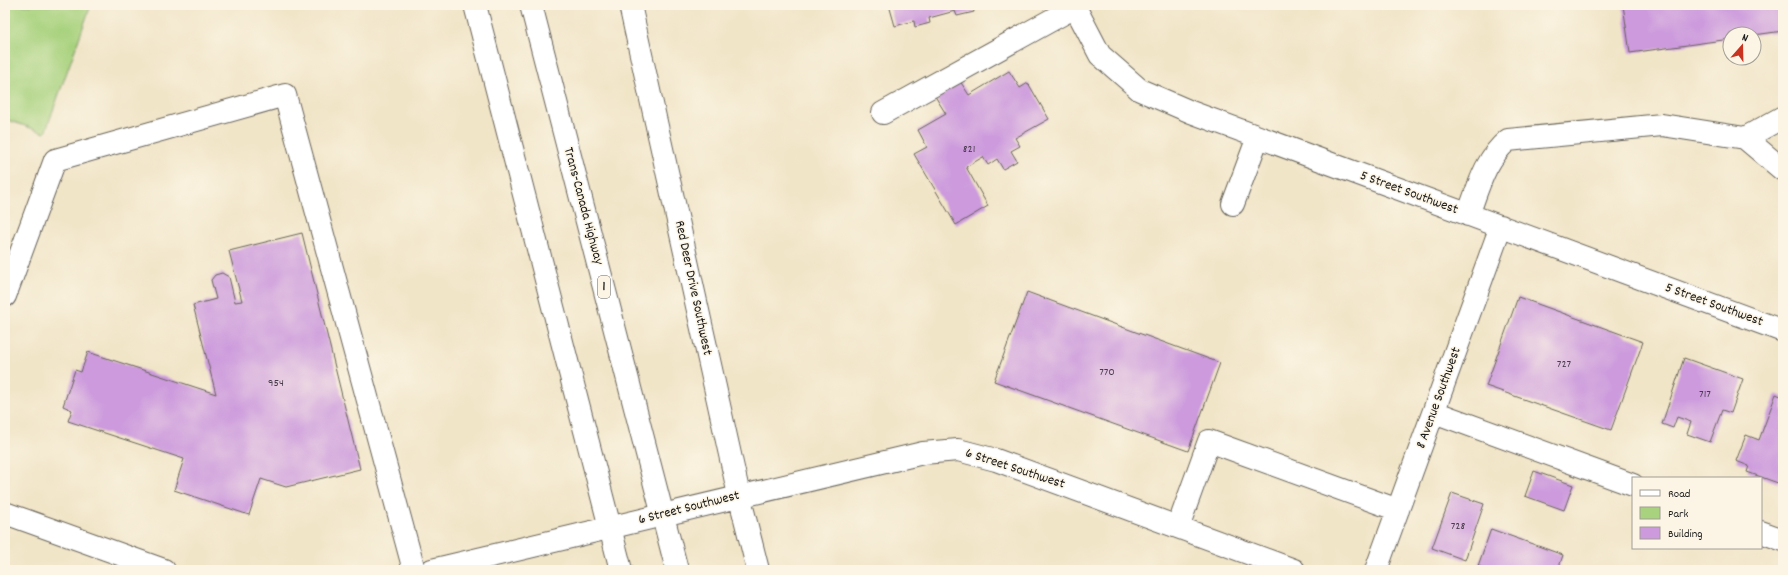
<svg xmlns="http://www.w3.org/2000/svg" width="1788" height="575" viewBox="0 0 1788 575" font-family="Dekko,sans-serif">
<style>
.green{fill:#a8d27e;stroke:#62774d}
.building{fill:#cc9add}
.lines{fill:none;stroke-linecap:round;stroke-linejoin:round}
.minor-casing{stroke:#676258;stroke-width:24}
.highway-casing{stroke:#676258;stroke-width:24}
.minor{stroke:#fff;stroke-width:22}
.highway{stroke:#fff;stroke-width:22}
.labels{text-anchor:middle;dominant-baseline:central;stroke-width:3;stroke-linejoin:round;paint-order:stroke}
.number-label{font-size:12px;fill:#483c4c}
.shield{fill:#fcf5e5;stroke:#5f5d58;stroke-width:1}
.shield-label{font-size:13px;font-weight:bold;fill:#1c1c1c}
.street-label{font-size:14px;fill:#1c1c1c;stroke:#fcf5e5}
</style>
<rect width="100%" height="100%" fill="#fcf5e5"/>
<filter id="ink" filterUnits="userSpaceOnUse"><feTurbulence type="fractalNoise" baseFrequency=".025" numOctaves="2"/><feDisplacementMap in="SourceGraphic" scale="8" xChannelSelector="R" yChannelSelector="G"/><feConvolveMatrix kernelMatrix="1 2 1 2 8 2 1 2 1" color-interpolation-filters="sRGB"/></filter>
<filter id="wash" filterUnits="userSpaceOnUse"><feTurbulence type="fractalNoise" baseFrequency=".012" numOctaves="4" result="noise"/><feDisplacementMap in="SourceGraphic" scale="16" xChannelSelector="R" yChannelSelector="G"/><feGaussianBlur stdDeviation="0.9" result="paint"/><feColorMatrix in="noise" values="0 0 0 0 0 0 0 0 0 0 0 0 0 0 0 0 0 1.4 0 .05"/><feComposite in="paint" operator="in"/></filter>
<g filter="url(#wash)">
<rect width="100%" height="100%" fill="#f1e5c8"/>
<path class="green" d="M5,5H91L45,133L5,119Z"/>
<g id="blocks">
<path class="building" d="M889,5H976L973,7L974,12L957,16L955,11L929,18L930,23L915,27L914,21L895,26Z
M1623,5H1783V31L1754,35L1730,34V39L1630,53Z
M1009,71L1020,88L1028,83L1049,119L1015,138L1020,146L1011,151L1017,161L1003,169L997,159L988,165L983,157L966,167L988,206L956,225L914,154L927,147L918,130L946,114L933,93L958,78L969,95Z
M302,233L360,469L286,487L261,479L249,515L174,490L184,459L68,421L72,410L63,406L75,370L81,372L88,352L216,394L193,305L216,299L211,280L215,275L222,273L229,277L235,302L242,301L229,251Z
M1027,292L1220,363L1188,451L994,381Z
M1518,297L1643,342L1611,430L1486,386Z
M1684,358L1743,379L1731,413L1722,410L1710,442L1687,434L1691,422L1677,417L1673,428L1662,424Z
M1776,394L1783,397V469L1778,483L1747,472L1749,466L1736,461L1746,435L1759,440Z
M1534,471L1573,485L1564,510L1525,496Z
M1452,493L1484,504L1465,560L1432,548Z
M1491,529L1563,555L1558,570H1489L1478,566Z"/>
</g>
</g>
<g filter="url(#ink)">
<use href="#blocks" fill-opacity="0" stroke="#676258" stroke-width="1"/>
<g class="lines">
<g class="minor-casing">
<path id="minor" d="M630,5L739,495L758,570
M1074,5L1100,55L1140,90L1191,112L1783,331
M883,113L1075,7
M1745,138L1783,117
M1233,204L1258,137
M1468,215C1478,188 1485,159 1508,140L1662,125L1745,138L1783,170
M5,296L55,160L285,95L414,570
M1434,412L1633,485
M5,513L164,570
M1178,527L1209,441L1398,510
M1761,532L1783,540
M432,570L923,453L958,450L996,460L1294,570
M1376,570L1501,226"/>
</g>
<g class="highway-casing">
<path id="highway" d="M475,5L621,570
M531,5L677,570"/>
</g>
<use href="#minor" class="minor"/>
<use href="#highway" class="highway"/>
</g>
</g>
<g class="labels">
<g class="number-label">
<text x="969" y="149">821</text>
<text x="1564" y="364">727</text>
<text x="1107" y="372">770</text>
<text x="276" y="383">954</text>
<text x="1705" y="394">717</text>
<text x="1458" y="526">728</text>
</g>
<rect class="shield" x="598" y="276" width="12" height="22" rx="3"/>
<g class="shield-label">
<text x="604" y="287">1</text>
</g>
<g class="street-label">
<text transform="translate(1409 193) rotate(20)">5 Street Southwest</text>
<text transform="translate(583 206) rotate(75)">Trans-Canada Highway</text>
<text transform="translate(693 288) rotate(78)">Red Deer Drive Southwest</text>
<text transform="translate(1714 305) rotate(20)">5 Street Southwest</text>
<text transform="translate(1439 398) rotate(-70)">8 Avenue Southwest</text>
<text transform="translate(1015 469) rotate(18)">6 Street Southwest</text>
<text transform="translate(689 508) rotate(-14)">6 Street Southwest</text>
</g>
</g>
<rect width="1788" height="575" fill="none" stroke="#fcf5e5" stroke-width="20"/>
<rect x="1632" y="477" width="130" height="72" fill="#fcf5e5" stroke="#a29e95"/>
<rect x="1640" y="490" width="20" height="6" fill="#ffffff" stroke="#a29e95"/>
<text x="1668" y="497" font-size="12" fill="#1c1c1c">Road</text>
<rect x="1640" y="507" width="20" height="12" fill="#a8d27e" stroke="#a29e95"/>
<text x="1668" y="517" font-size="12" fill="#1c1c1c">Park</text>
<rect x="1640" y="527" width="20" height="12" fill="#cc9add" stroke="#a29e95"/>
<text x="1668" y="537" font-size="12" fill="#1c1c1c">Building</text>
<g transform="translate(1742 46) rotate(20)"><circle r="19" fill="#fcf5e5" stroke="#a29e95"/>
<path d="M0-3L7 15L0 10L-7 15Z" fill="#c8321e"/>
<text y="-6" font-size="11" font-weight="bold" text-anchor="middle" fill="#1c1c1c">N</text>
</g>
</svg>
